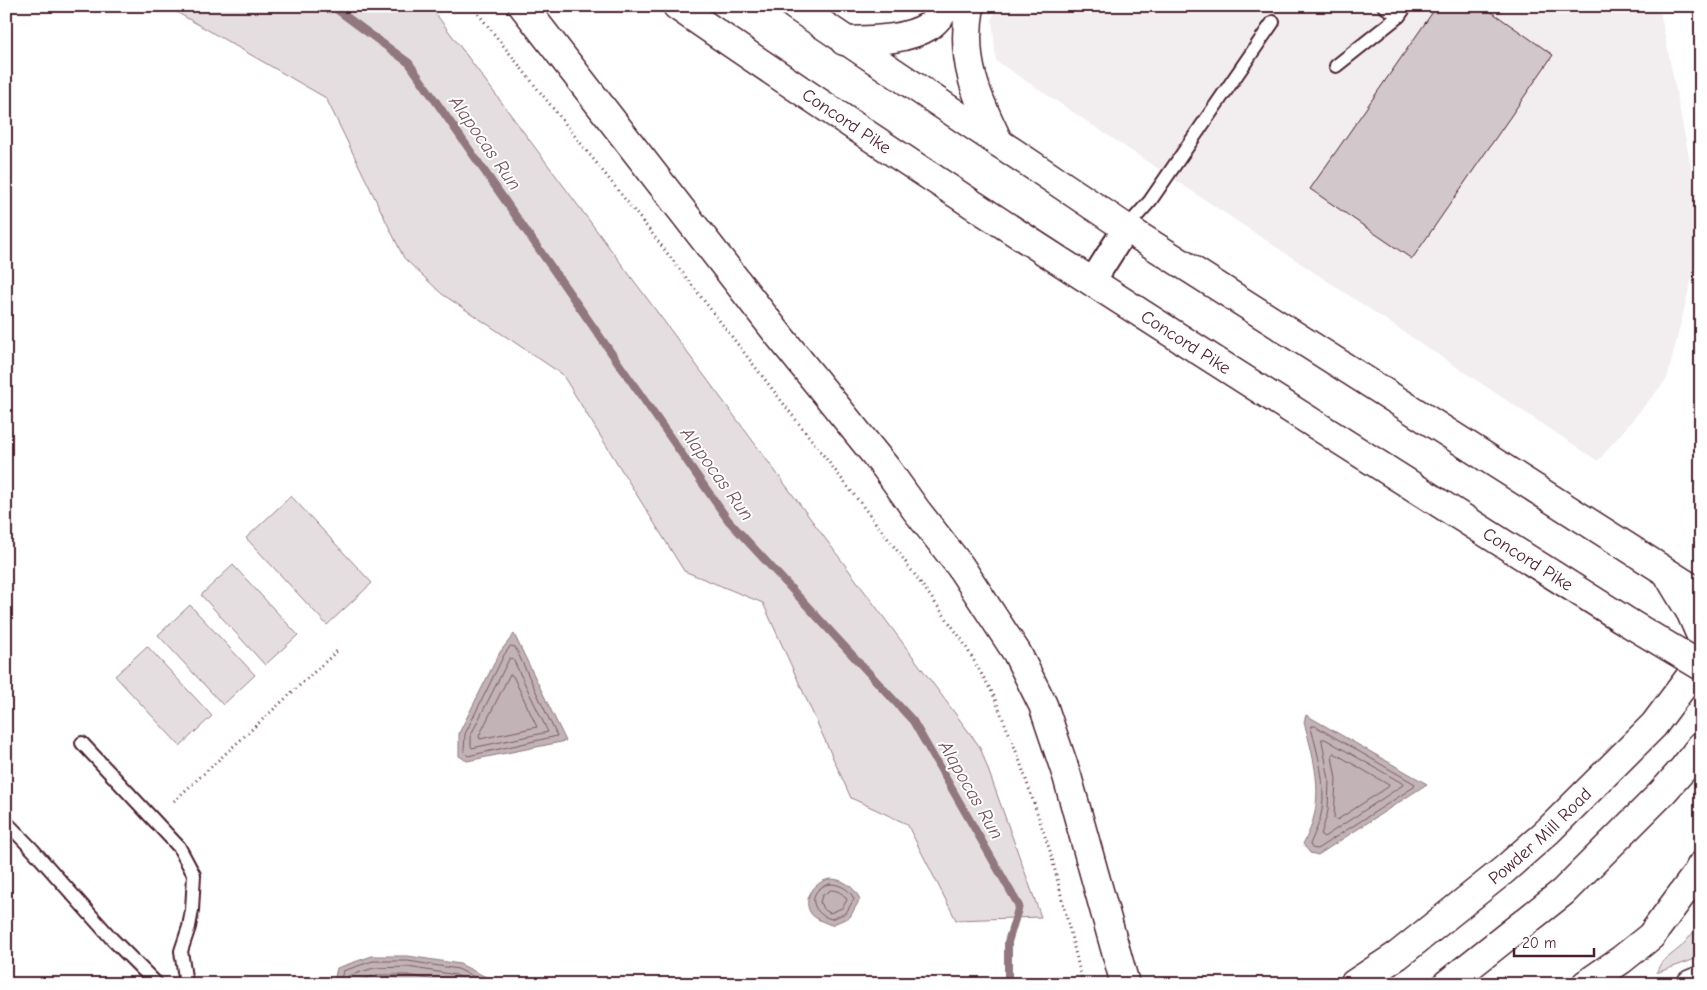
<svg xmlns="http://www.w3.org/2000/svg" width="1707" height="990" viewBox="0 0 1707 990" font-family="'Comic Neue',sans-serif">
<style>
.built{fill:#f2eeef}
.green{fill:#e5dee0;stroke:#987e86}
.water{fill:#c1b3b6;stroke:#91787e}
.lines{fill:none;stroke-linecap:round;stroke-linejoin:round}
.shore{stroke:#7a5a63;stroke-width:1}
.stream{stroke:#91787e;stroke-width:8}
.building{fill:#d2c7cb;stroke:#4a1f2b}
.service-casing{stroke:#4a1f2b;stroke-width:16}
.minor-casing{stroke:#4a1f2b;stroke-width:29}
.primary-casing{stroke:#4a1f2b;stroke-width:31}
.trunk-casing{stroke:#4a1f2b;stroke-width:31}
.path{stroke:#4a1f2b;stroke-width:3;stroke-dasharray:1 4;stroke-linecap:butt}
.service{stroke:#fff;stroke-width:12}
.minor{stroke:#fff;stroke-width:25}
.primary{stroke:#fff;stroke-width:28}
.trunk{stroke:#fff;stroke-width:28}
.trunk-bridge-casing{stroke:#4a1f2b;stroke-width:31;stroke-linecap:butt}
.trunk-bridge{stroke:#fff;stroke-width:28}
.labels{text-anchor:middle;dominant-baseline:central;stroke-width:4;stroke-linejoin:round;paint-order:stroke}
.street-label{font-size:18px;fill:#4a1f2b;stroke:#fff}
.water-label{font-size:19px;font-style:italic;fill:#74535c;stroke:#fff}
</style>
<rect width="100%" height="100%" fill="#fff"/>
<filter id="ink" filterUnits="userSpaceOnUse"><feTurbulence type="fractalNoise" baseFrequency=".02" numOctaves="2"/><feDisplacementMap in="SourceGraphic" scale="10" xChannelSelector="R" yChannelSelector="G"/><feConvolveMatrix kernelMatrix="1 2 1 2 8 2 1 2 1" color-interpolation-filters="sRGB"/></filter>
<g filter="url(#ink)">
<path class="built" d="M1000,6H1659L1701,217V241L1667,379L1598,461L996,61L992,18Z"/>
<path class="green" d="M166,6H430L980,747L1041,917L956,920L907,824L851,798L763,603L684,571L562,374L442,294L404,258L326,98Z
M291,496L372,583L327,625L246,538Z
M233,565L298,635L265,665L201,595Z
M190,605L255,675L223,705L158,635Z
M147,646L212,716L180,746L115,676Z
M1701,923V957L1656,973L1661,963L1682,946Z"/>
<path class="water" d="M514,634L566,741L467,761L459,756V733L500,652Z
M1306,715L1427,784L1318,855L1310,853L1303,844C1326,803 1316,766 1304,722Z
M830,879C844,879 854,887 860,899L850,917L831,925C824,922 814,919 810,912C802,897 816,881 830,879Z
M372,956H408L460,964L500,984H336L334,981L337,968Z"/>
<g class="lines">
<path class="shore" d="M511,646L515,647L557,736L468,756L464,752L465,734L504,655Z
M510,658L513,659L548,732L472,748L471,746V735Z
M511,675L513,676L537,727L480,739L479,736L509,676Z
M1312,726H1315L1415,784L1414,787L1317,849L1312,848L1310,844C1315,833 1320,822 1322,810C1326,783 1318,754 1311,728Z
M1322,739H1325L1402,783L1403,785L1324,837L1321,835L1328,811L1329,780Z
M1334,753L1389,785L1388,787L1337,820L1334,818L1336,779L1332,756Z
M830,884C841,884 850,890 854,899L846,913L831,919C808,912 808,888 830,884Z
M831,890C838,890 844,894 847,900L842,908L830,913L823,909L820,902L822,896Z
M340,984L343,971L373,961H408L458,969L489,984
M346,984L348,976L374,968L408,967L456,975L474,984
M354,984L355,982L376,975H407L457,984"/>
<path class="stream" d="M332,6L409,63L728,520L913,721L1019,906L1008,942V984"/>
</g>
<path class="building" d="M1437,6H1483L1553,55L1412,259L1310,189Z"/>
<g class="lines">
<g class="service-casing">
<path id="service" d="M1384,6L1399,16
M1336,66L1399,16L1406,6
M1126,228L1150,201L1273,22
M82,743L179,847L194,875L192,910L189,927L181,951L186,984
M6,822L33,850L112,939L157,984"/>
</g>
<g class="minor-casing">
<path id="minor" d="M1092,282L1126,228"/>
</g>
<g class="primary-casing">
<path id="primary" d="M1447,984L1563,892L1661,794L1684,768L1701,746"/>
</g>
<g class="trunk-casing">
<g id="trunk">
<path d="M523,6L781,338L886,468L916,510L960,566L1017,653L1043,705L1067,776L1125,984"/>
<path id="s1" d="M677,6C989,221 1310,421 1629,623"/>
<path d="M795,6L1126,228L1701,594"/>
<path d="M970,6C960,61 976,95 999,143"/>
<path d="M844,41C871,40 905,41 929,26C936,22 942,13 948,6"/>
<path d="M1670,578L1691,613L1701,636"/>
<path id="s2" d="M1354,984L1398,955L1504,870L1547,832L1654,725L1701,662"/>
<path d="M1586,984L1621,960L1651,936L1696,875L1701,866"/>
<path d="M1691,984L1701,980"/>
</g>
</g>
<path class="path" d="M472,6L647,227L899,553L962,640L993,694L1018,756L1051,854L1083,984
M174,801L337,651"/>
<use href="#service" class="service"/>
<use href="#minor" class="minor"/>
<use href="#primary" class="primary"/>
<use href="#trunk" class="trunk"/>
<g class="trunk-bridge-casing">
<path id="trunk-bridge" d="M1629,623L1701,666"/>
</g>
<use href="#trunk-bridge" class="trunk-bridge"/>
</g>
</g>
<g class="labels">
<g class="street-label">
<text stroke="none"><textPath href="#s1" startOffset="205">Concord Pike</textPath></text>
<text stroke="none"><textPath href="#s1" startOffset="610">Concord Pike</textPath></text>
<text stroke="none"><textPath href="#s1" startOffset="1015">Concord Pike</textPath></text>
<text stroke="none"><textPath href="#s2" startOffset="238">Powder Mill Road</textPath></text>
</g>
<g class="water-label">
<text transform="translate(485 143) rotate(55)">Alapocas Run</text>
<text transform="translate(717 474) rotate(54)">Alapocas Run</text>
<text transform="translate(971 790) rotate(60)">Alapocas Run</text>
</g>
</g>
<rect width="1707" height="990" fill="none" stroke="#fff" stroke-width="25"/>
<rect x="12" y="12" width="1682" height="965" fill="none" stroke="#4a1f2b" stroke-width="2" filter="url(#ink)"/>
<path d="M1514 948v8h80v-8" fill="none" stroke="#4a1f2b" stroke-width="2.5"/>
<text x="1522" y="948" font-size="15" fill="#4a1f2b" stroke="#ffffff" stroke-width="4" paint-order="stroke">20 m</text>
</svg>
